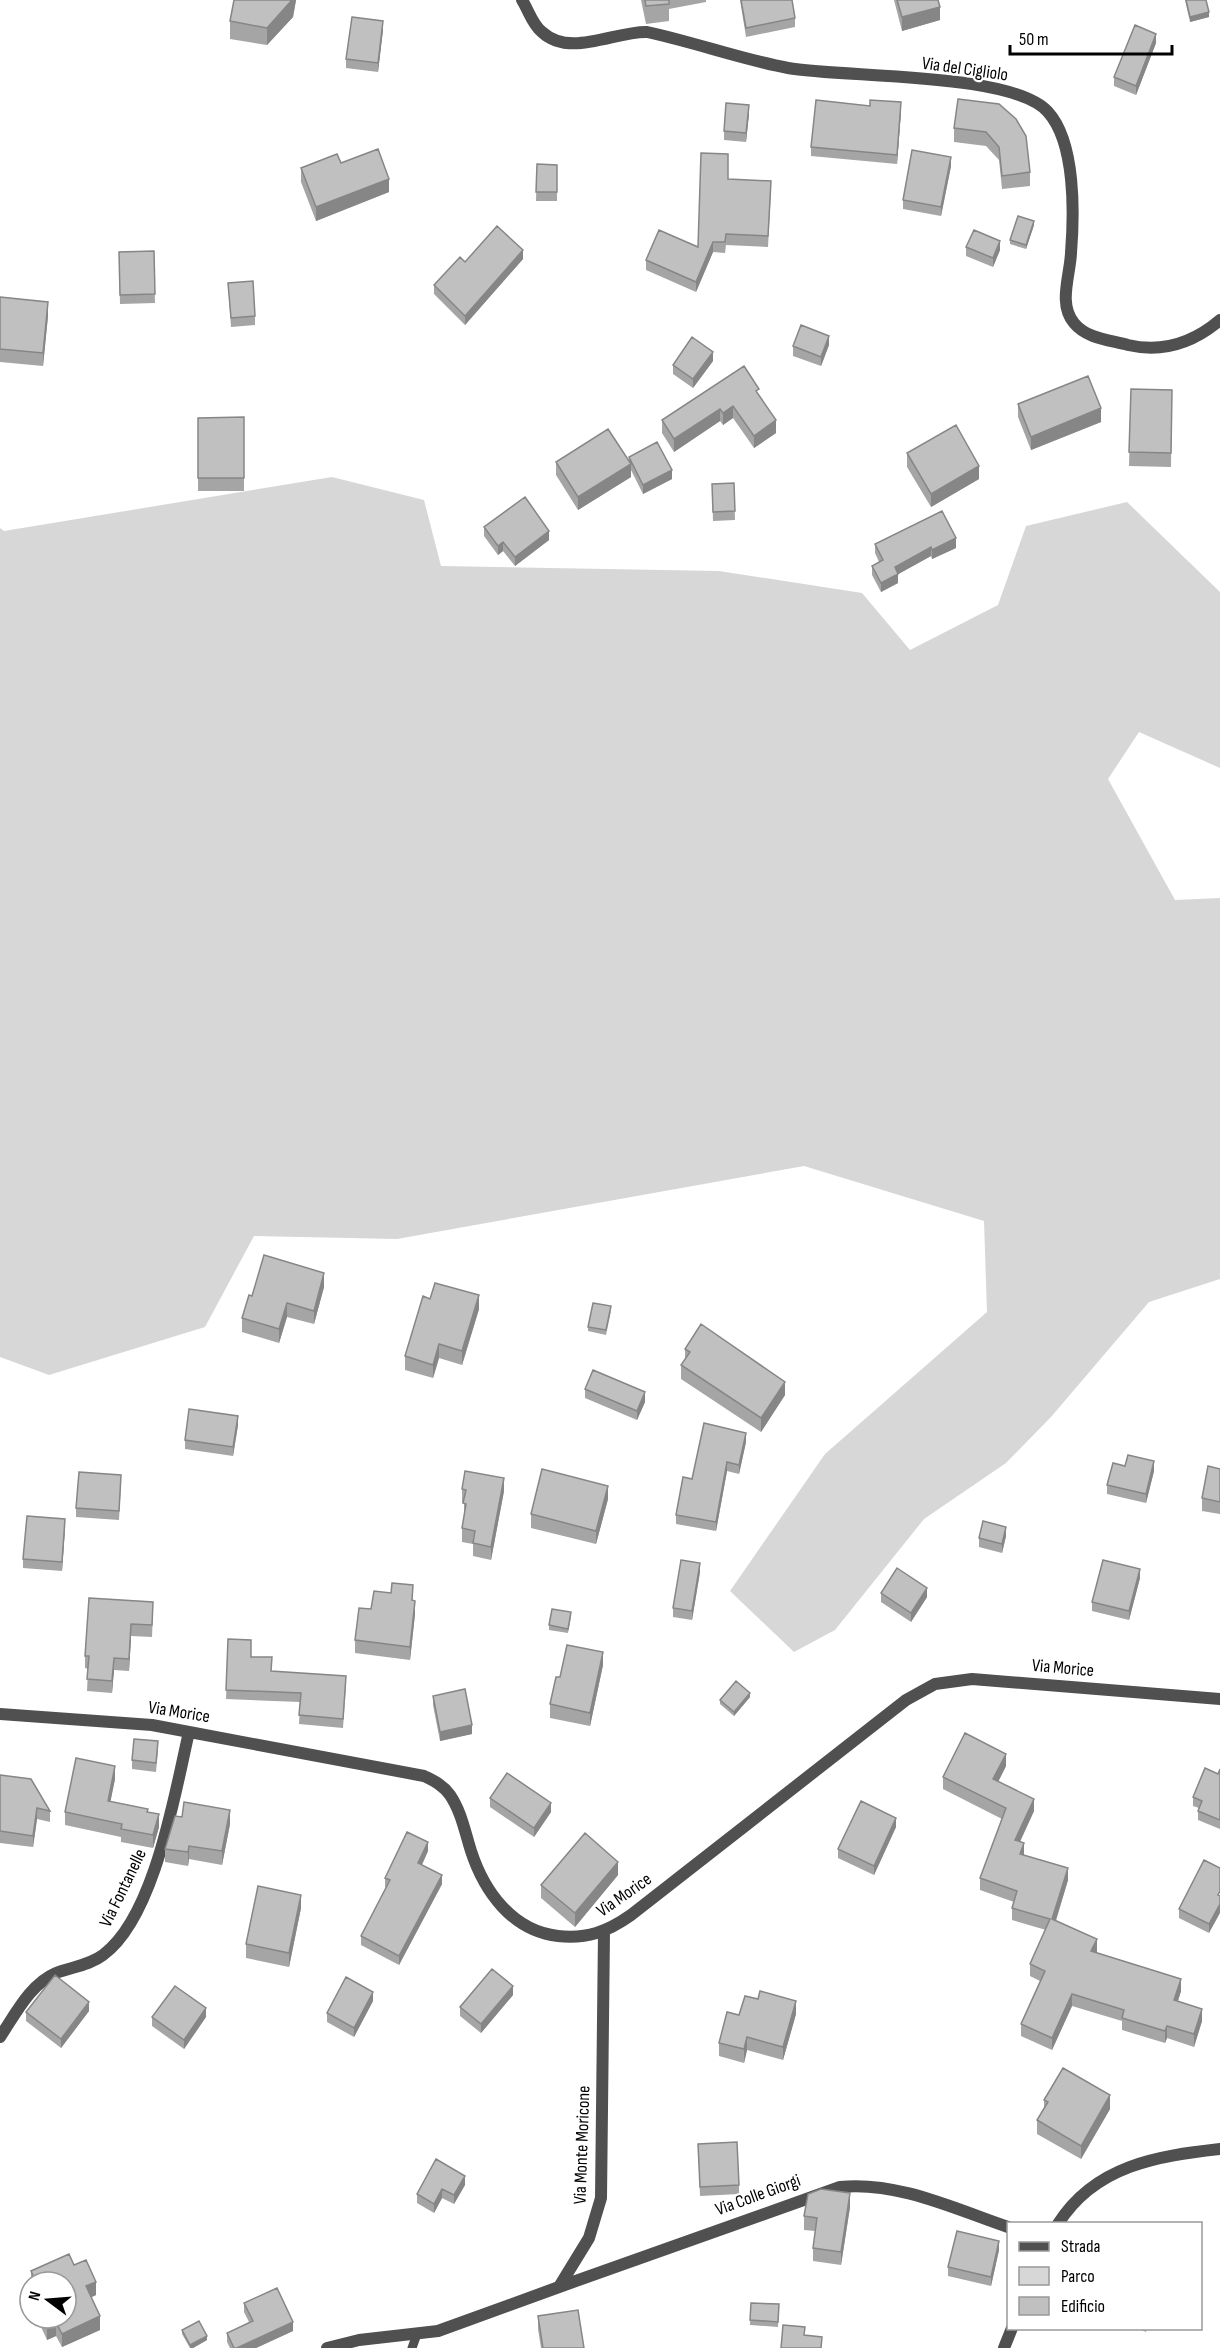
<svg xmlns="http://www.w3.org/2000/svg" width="1220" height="2348" viewBox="0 0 1220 2348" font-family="'Sofia Sans Condensed',sans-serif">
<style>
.green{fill:#d7d7d7}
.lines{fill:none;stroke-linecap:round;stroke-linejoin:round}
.service{stroke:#505050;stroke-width:9}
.minor{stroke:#505050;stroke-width:12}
.wall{fill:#a5a5a5}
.shaded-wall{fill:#868686}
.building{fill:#c0c0c0;stroke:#868686;stroke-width:1.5}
.labels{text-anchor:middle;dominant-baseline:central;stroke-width:4.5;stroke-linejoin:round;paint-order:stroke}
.street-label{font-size:18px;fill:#000;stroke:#fff}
</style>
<rect width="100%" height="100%" fill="#fff"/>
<path class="green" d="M332,477L424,500L441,566L719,571L862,593L910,650L998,605L1026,526L1127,502L1220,592V768L1139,732L1108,779L1175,900L1220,898V1279L1149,1302L1051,1417L1006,1463L924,1519L835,1630L794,1652L730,1591L825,1454L987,1312L984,1221L804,1166L397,1239L254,1236L205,1327L49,1375L0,1357V528L4,531Z"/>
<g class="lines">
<path class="service" d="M412,2348L417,2334"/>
<path class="minor" d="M522,0C529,11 532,24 542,32C570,58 615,31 647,32C694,42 740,59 788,68C845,78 1013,72 1048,112C1076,143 1074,215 1071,253C1070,276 1058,304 1074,323C1087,339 1110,340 1128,345C1163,353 1193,343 1220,320
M0,1714L152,1725L424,1776C434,1781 443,1785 450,1795C461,1811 465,1832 471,1851C484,1891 512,1931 558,1936C587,1939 607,1932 631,1915L906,1700L935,1684L972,1679L1220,1699
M0,2037C15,2015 30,1984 56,1973C72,1967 90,1965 103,1955C155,1917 175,1792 189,1732
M1058,2224C1095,2165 1158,2156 1220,2149
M559,2287L840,2187C897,2181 955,2209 1008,2227
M327,2348L359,2340L438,2331L559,2287L589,2238L601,2198L604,1932
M1004,2348L1012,2328"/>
</g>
<path class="wall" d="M234,0H296L293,17L267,45L230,39V21Z
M641,0H706V2L669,9V21L646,24Z
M740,0H792L795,18V27L746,37Z
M894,0H938L940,20L902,31Z
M1185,0H1206L1209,17L1190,22Z
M383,30L378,72L346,68V59Z
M1156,43L1136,95L1114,86V77Z
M958,99L1030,172V186L1002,189L999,160L986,146L954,142V128Z
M901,111L897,164L811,156V147Z
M749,114L746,142L724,140V131Z
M341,163L389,192L316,221L301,182V168Z
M537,164L557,165V201H536Z
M951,166L941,216L903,209V200Z
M728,179L771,191L768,247L726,245L725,253L713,252L696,292L646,270V260L698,247Z
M1034,225L1026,249L1010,244V240Z
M966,247L1000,250L993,267L966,256Z
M154,251L155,303L120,304L119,252Z
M523,259L465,325L434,294V285L465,262Z
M228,283L255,316V325L231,327Z
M0,297L48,316L43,366L0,362Z
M829,345L821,366L793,356V346Z
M713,361L693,388L673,374V365Z
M1131,389L1172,390L1171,467L1129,466Z
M759,395L776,433L754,448L733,418L723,425L720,421L674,452L662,433V420Z
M1018,404L1101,422L1031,450L1018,417Z
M244,417V491H198V418Z
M907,453L979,479L931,507L907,467Z
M629,457L672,479L643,494L631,470V477L578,510L556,475V462L629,461Z
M734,483L735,520L713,521L712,484Z
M484,527L549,540L515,566L503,551L498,555L484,536Z
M875,544L956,548L932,559L931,556L898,574V583L881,592L872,575V566L879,562L875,553Z
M324,1287L314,1324L287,1317L279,1343L242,1332V1318L252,1296Z
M479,1309L462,1365L439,1358L433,1378L405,1370V1356Z
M611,1311L606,1335L588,1331V1327Z
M685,1349L785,1395L761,1432L681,1379V1365L685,1360Z
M585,1389L645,1402L637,1420L585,1398Z
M238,1425L233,1456L185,1449V1440Z
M746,1442L739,1474L727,1471L716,1531L676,1524V1515L692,1479Z
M1125,1466L1154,1471L1146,1503L1107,1494V1485Z
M1220,1469V1514L1202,1511V1498Z
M121,1484L119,1520L76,1517V1508Z
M462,1489L504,1491L491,1560L473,1556V1544L462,1542V1528L464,1517V1503L462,1502Z
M608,1499L596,1544L531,1528V1514Z
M65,1528L62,1571L23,1568V1559Z
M1006,1536L1002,1553L979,1547V1538Z
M700,1572L692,1620L673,1617V1608Z
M1140,1578L1129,1620L1092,1611V1602Z
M881,1593L927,1597L911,1622L881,1602Z
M89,1598L153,1614L152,1637L131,1636L129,1671L114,1670L112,1693L87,1691L88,1669L85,1668V1656Z
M413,1600L415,1614L410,1660L355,1653V1640L371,1609Z
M571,1617L568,1633L549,1630V1625Z
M228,1639L271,1671L346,1685L343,1728L299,1724L300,1702L226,1699Z
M603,1665L590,1726L550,1718V1704L560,1677Z
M433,1696L472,1734L440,1741L433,1705Z
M750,1697L734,1716L720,1704V1700Z
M158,1750L156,1772L132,1769V1760Z
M1006,1766L998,1782L1034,1811L1020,1842L1024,1855L1068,1880L1056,1921L1097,1951L1096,1953L1181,1991L1178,2001L1202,2021L1194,2047L1167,2038L1165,2043L1122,2030V2021L1072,2006L1052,2050L1021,2036V2024L1040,1981L1030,1976V1964L1046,1930L1012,1920V1908L1014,1902L980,1890V1878L1002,1819L943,1789V1777Z
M1220,1769V1829L1198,1820V1811L1199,1808L1193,1806V1797L1218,1774Z
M0,1775L50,1811V1822L37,1819L33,1847L0,1843Z
M115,1779L110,1802L148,1812L159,1827L153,1848L121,1842V1837L65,1825V1812Z
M490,1798L551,1812L534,1837L490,1807Z
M182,1817L230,1824L222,1865L189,1859L188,1866L165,1862V1849Z
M896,1827L874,1875L838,1858V1849Z
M428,1851L422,1865L442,1884L399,1965L361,1945V1936L386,1887H385V1878Z
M1220,1868L1209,1933L1179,1918V1909Z
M618,1875L575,1927L541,1898V1885Z
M301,1908L289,1967L246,1958V1944Z
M513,1995L481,2033L460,2016V2007Z
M373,2001L354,2037L327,2022V2013Z
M89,2011L61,2048L26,2021V2012Z
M796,2014L783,2060L747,2050L744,2063L719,2056V2043L739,2015Z
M152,2017H206L184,2049L152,2026Z
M1044,2100L1110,2109L1081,2159L1037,2134V2120L1044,2109Z
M698,2144L739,2185V2194L700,2196Z
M465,2185L454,2204L442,2198L434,2213L417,2203V2194Z
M850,2207L841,2265L813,2261V2248L815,2231L804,2230V2216Z
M999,2250L991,2286L948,2276V2267Z
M74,2265L96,2295L91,2297L100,2330L62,2347L56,2336L47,2340L37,2318H66V2282H31V2271Z
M244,2303L293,2331L256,2348H230L227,2342V2333L249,2322L244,2312Z
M751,2303L779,2304L778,2327L750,2325Z
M538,2316L584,2348H541L538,2329Z
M1137,2328H1147L1146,2332Z
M182,2330L207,2340L193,2348H190L182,2334Z"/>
<path class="shaded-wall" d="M292,0H296L293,17L267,45V28Z
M940,7V20L902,31V17Z
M1209,12V17L1190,22V17Z
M383,21V30L378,72V63Z
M1156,34V43L1136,95V86Z
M901,102V111L897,164V155Z
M749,105V114L746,142V133Z
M951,157V166L941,216V207Z
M389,179V192L316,221V207Z
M1034,221V225L1026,249V245Z
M1000,241V250L993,267V258Z
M713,242V252L696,292V282Z
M523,250V259L465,325V316Z
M48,302V316L43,366V353Z
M829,336V345L821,366V357Z
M713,352V361L693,388V379Z
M733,406V418L723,425V413Z
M1101,408V422L1031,450V437Z
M720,409V421L674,452V439Z
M776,420V433L754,448V436Z
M631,464V477L578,510V497Z
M979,466V479L931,507V494Z
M672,470V479L643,494V485Z
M549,531V540L515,566V557Z
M956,538V548L932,559V550Z
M503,542V551L498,555V546Z
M931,547V556L895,576V567Z
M898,574V583L881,592V583Z
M324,1273V1287L314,1324V1311Z
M479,1295V1309L462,1365V1351Z
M287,1303V1317L279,1343V1329Z
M439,1344V1358L433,1378V1365Z
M785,1382V1395L761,1432V1418Z
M645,1392V1402L637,1420V1411Z
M238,1416V1425L233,1456V1447Z
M746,1433V1442L739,1474V1465Z
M1154,1461V1471L1146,1503V1494Z
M727,1462V1471L716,1531V1522Z
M504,1478V1491L491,1560V1547Z
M608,1486V1499L596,1544V1531Z
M65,1519V1528L62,1571V1562Z
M1006,1527V1536L1002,1553V1544Z
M700,1563V1572L692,1620V1611Z
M1140,1569V1578L1129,1620V1611Z
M927,1588V1597L911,1622V1613Z
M415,1601V1614L410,1660V1647Z
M131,1624V1636L129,1671V1659Z
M603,1652V1665L590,1726V1713Z
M114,1658V1670L112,1693V1681Z
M750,1693V1697L734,1716V1712Z
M472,1725V1734L440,1741V1732Z
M1006,1754V1766L993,1792V1779Z
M115,1766V1779L108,1814V1801Z
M1034,1799V1811L1015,1852V1840Z
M551,1803V1812L534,1837V1828Z
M37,1808V1819L33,1847V1836Z
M230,1810V1824L222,1865V1851Z
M159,1814V1827L153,1848V1835Z
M896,1818V1827L874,1875V1866Z
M428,1842V1851L418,1873V1863Z
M1024,1843V1856L1020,1854Z
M189,1846V1859L188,1866V1852Z
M618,1862V1875L575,1927V1913Z
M1068,1868V1880L1052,1932V1919Z
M442,1875V1884L399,1965V1956Z
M301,1895V1908L289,1967V1953Z
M1220,1904V1913L1209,1933V1924Z
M1097,1939V1951L1091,1964V1951Z
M1181,1979V1991L1174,2013V2000Z
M513,1986V1995L481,2033V2024Z
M373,1992V2001L354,2037V2028Z
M1072,1994V2006L1052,2050V2038Z
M796,2001V2014L783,2060V2047Z
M89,2002V2011L61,2048V2039Z
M206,2008V2017L184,2049V2040Z
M1202,2009V2021L1194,2047V2034Z
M1167,2026V2038L1165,2043V2031Z
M747,2037V2050L744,2063V2049Z
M1110,2095V2109L1081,2159V2146Z
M465,2176V2185L454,2204V2195Z
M442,2189V2198L434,2213V2204Z
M850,2193V2207L841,2265V2252Z
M999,2241V2250L991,2286V2277Z
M96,2282V2295L86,2300V2286Z
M100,2316V2330L62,2347V2334Z
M56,2322V2336L47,2340V2327Z
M293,2322V2331L256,2348H237Z
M207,2336V2340L193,2348H190V2345Z"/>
<path class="building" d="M234,0H292L267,28L230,21Z
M645,0H669V4L646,6Z
M741,0H792L795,18L746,28Z
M897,0H938L940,7L902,17Z
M1186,0H1206L1209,12L1190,17Z
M352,17L383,21L378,63L346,59Z
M1135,25L1156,34L1136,86L1114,77Z
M958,99L999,104L1016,119L1026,136L1030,172L1002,176L999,147L986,132L954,128Z
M816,100L870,106V100L901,102L897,155L811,147Z
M726,103L749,105L746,133L724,131Z
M378,149L389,179L316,207L301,168L337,154L341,163Z
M912,150L951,157L941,207L903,200Z
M701,153L728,154V179L771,181L768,236L726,234L725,242H713L696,282L646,260L659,230L698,247Z
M537,164L557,165V192H536Z
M1018,216L1034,221L1026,245L1010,240Z
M497,226L523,250L465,316L434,285L460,257L465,262Z
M974,230L1000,241L993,258L966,247Z
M154,251L155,294L120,295L119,252Z
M253,281L255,316L231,318L228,283Z
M0,297L48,302L43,353L0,349Z
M801,325L829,336L821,357L793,346Z
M692,337L713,352L693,379L673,365Z
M744,366L759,389L756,391L776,420L754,436L733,406L723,413L720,409L674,439L662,420Z
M1088,376L1101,408L1031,437L1018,404Z
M1131,389L1172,390L1171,453L1129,452Z
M244,417V478H198V418Z
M956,425L979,466L931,494L907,453Z
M608,429L631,464L578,497L556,462Z
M657,442L672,470L643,485L629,457Z
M734,483L735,511L713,512L712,484Z
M525,497L549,531L515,557L503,542L498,546L484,527Z
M942,511L956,538L932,550L931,547L895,567L898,574L881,583L872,566L883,560L875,544Z
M264,1255L324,1273L314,1311L287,1303L279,1329L242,1318L249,1295L252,1296Z
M435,1283L479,1295L462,1351L439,1344L433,1365L405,1356L423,1296L430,1299Z
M593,1303L611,1306L606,1330L588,1327Z
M701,1324L785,1382L761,1418L681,1365L690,1352L685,1349Z
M593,1370L645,1392L637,1411L585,1389Z
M189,1409L238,1416L233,1447L185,1440Z
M704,1423L746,1433L739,1465L727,1462L716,1522L676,1515L683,1477L692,1479Z
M1128,1455L1154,1461L1146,1494L1107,1485L1113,1463L1125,1466Z
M1208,1466L1220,1469V1502L1202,1498Z
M542,1469L608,1486L596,1531L531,1514Z
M465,1471L504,1478L491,1547L473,1543L475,1531L462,1528L466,1504L463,1503L466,1490L462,1489Z
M79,1472L121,1475L119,1511L76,1508Z
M27,1516L65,1519L62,1562L23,1559Z
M983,1521L1006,1527L1002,1544L979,1538Z
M681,1560L700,1563L692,1611L673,1608Z
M1103,1560L1140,1569L1129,1611L1092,1602Z
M897,1568L927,1588L911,1613L881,1593Z
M392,1583L413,1585L412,1600L415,1601L410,1647L355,1640L359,1608L371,1609L374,1591L391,1593Z
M89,1598L153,1602L152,1625L131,1624L129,1659L114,1658L112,1681L87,1679L89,1656H85Z
M552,1609L571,1612L568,1629L549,1625Z
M228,1639L251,1640V1657H272L271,1671L346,1676L343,1719L299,1715L301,1693L226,1690Z
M567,1645L603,1652L590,1713L550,1704L556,1677H560Z
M736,1681L750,1693L734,1712L720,1700Z
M465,1689L472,1725L440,1732L433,1696Z
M965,1733L1006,1754L993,1779L1034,1799L1015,1840L1024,1843L1020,1854L1068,1868L1052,1919L1097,1939L1091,1951L1181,1979L1174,2000L1202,2009L1194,2034L1167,2026L1165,2031L1122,2018L1124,2010L1072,1994L1052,2038L1021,2024L1045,1971L1030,1964L1050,1919L1012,1908L1017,1891L980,1878L1006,1808L943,1777Z
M134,1739L158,1741L156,1763L132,1760Z
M76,1758L115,1766L108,1801L148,1809L147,1812L159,1814L153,1835L121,1829L122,1824L65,1812Z
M1205,1768L1218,1774L1220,1769V1820L1198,1811L1202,1801L1193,1797Z
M507,1773L551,1803L534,1828L490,1798Z
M0,1775L31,1779L50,1811L37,1808L33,1836L0,1831Z
M861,1801L896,1818L874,1866L838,1849Z
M184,1802L230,1810L222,1851L189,1846L188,1852L165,1849L175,1816L182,1817Z
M407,1832L428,1842L418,1863L442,1875L399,1956L361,1936L390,1880L385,1878Z
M585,1833L618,1862L575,1913L541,1885Z
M1204,1860L1220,1868V1891L1218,1895L1220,1896V1904L1209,1924L1179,1909Z
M258,1886L301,1895L289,1953L246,1944Z
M492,1969L513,1986L481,2024L460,2007Z
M55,1975L89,2002L61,2039L26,2012Z
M346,1977L373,1992L354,2028L327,2013Z
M175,1986L206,2008L184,2040L152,2017Z
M760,1991L796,2001L783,2047L747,2037L744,2049L719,2043L727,2012L739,2015L745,1996L758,1999Z
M1063,2068L1110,2095L1081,2146L1037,2120L1048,2102L1044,2100Z
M737,2142L739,2185L700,2187L698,2144Z
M436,2159L465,2176L454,2195L442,2189L434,2204L417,2194Z
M821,2189L850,2193L841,2252L813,2248L817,2218L804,2216L808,2194Z
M957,2231L999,2241L991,2277L948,2267Z
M69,2254L74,2265L86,2260L96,2282L86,2286L100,2316L62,2334L56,2322L47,2327L43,2318H66V2282H36L31,2271Z
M277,2288L293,2322L237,2348H234L227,2333L253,2321L244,2303Z
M751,2303L779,2304L778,2322L750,2320Z
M578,2310L584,2348H543L538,2316Z
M199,2321L207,2336L190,2345L182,2330Z
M783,2325L805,2327L804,2335L822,2337L821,2348H781Z"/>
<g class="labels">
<g class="street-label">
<text transform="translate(965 69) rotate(8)">Via del Cigliolo</text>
<text transform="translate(1063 1668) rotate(5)">Via Morice</text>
<text transform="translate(179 1712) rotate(9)">Via Morice</text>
<text transform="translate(123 1888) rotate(-64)">Via Fontanelle</text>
<text transform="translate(624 1895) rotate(-35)">Via Morice</text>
<text transform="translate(582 2145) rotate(-88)">Via Monte Moricone</text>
<text transform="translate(758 2195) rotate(-20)">Via Colle Giorgi</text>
</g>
</g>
<rect x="1007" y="2222" width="195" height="108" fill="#ffffff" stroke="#999999" stroke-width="1.5"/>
<rect x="1019" y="2242" width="30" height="9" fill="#505050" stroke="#999999" stroke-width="1.5"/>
<text x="1061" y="2252" font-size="18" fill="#000000">Strada</text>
<rect x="1019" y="2267" width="30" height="18" fill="#d7d7d7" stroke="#999999" stroke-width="1.5"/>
<text x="1061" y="2282" font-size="18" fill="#000000">Parco</text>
<rect x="1019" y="2297" width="30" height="18" fill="#c0c0c0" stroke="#999999" stroke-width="1.5"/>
<text x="1061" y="2312" font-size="18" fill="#000000">Edificio</text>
<g transform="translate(48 2300) rotate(286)"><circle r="28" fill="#ffffff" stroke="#999999" stroke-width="1.5"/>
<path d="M0-4.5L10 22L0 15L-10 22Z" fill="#000000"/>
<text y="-9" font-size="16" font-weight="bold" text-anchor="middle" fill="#000000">N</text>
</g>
<path d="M1010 45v9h162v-9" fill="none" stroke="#000000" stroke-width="3"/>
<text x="1019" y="45" font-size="18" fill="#000000" stroke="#ffffff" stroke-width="4.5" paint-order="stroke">50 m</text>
</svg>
